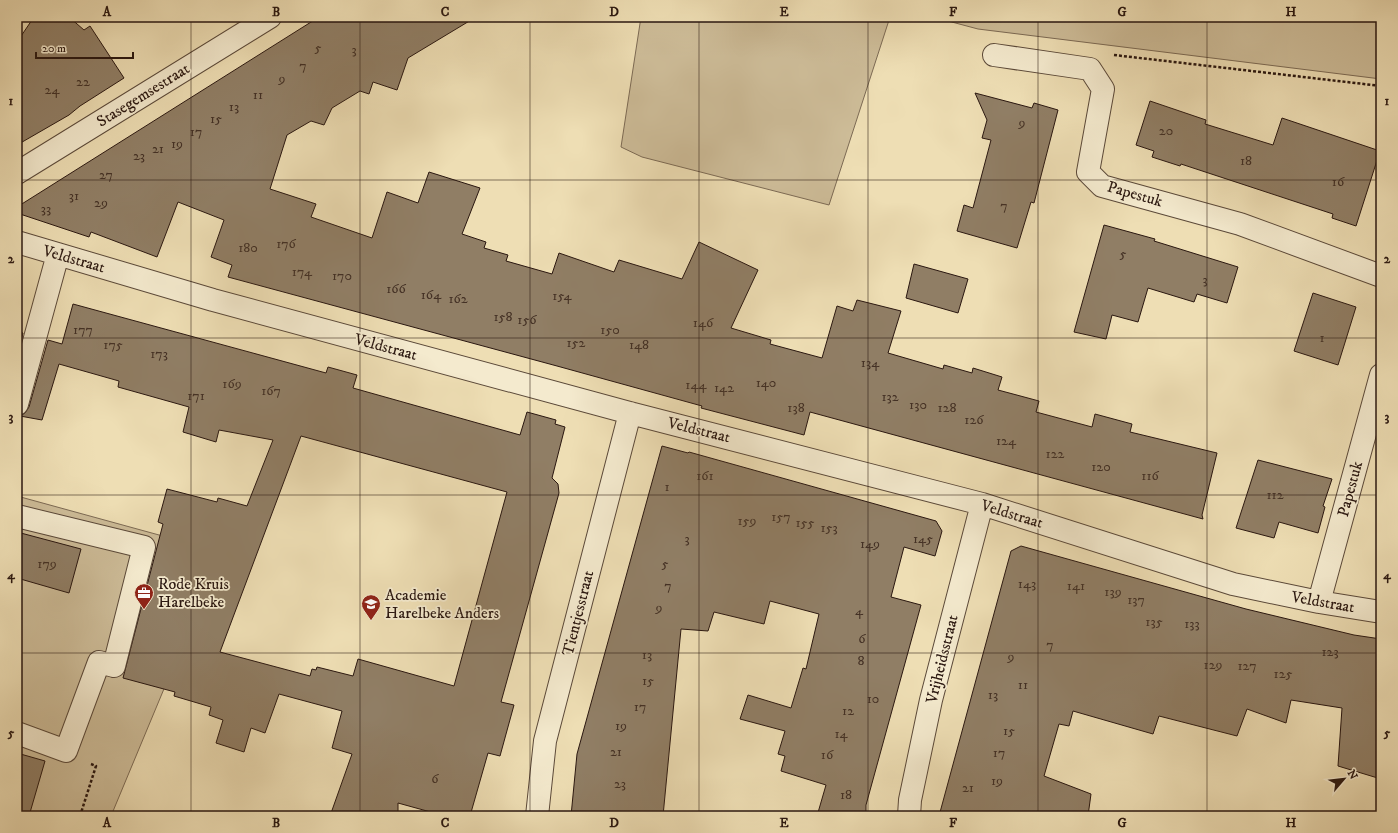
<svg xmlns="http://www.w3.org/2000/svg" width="1398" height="833" viewBox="0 0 1398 833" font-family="'IM FELL DW Pica',serif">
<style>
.green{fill:#cdbc98;stroke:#7c6a54}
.building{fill:#907e65;stroke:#2a1710;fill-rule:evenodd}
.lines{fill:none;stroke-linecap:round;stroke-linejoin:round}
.minor-casing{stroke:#5b4939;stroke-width:24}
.path{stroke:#2a1710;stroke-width:2.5;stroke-dasharray:3 2;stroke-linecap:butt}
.minor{stroke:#f4eace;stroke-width:22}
.grid{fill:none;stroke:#2a1710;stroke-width:1;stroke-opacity:0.55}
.labels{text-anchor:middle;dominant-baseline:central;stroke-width:3.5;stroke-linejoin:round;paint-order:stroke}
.number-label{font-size:14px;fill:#443125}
.street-label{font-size:16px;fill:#2a1710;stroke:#f4eace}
.poi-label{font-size:16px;fill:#2a1710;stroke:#f4eace;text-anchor:start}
.neatline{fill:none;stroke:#2a1710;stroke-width:1.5}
.grid-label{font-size:13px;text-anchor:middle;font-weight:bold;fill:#2a1710}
</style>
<rect width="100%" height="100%" fill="#eedeb4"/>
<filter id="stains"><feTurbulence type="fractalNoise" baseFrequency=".005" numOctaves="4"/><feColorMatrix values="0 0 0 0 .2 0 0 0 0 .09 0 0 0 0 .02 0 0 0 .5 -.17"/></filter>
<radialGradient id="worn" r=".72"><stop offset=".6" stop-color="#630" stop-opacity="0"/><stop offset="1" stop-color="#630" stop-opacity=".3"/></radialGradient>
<path class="green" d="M641,17H890L829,205L642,157L621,147Z
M933,17H1334L1381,22V79L978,29Z
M17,496L221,552L111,816H17Z"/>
<path class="building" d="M34,17H69L84,30L90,26L124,78L80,106L69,115L17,145V42Z
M319,17H476L408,58L397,90L373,82L369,94L360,91L332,108L324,125L311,121L287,135L270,189L316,204L311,217L372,238L387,192L418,203L429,172L480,188L462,234L486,242L484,248L508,255L506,261L552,274L559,253L614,272L619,260L682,279L699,242L758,270L731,328L771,340L770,344L822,358L837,306L853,311L857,300L901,311L888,353L943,369L944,365L972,373L973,368L1002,377L998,390L1039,401L1036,412L1092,427L1095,414L1132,424L1130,432L1217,453L1202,515L1203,519L810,412L804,435L701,408L702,406L557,366L228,277L232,265L211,257L224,220L178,202L157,257L91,232L89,237L17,213V207Z
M975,93L1032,108L1034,103L1058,110L1034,203L1031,202L1017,248L957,231L964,205L973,208L991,140L982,138L987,120Z
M1150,101L1206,120L1205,124L1273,145L1282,118L1380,151L1356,226L1332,218L1333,214L1181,164L1180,166L1152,157L1154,151L1136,145Z
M1104,225L1155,239L1154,241L1238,267L1227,303L1197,294L1194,302L1148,288L1138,322L1112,315L1106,339L1074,332Z
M914,264L968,279L958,313L906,298Z
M1313,293L1356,307L1338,365L1294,351Z
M73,304L326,373L328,367L357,375L353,388L520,435L527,412L556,420L555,424L565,427L552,478L558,484L559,493L501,702L514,705L500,756L488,753L470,816H445L398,803V816H330L352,754L332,748L342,711L279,694L265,733L251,728L244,752L216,743L223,720L209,715L211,707L174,696L175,692L123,678L163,524L158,522L167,489L217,502L218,498L247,506L273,440L219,430L216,442L183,432L189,407L118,387L119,381L59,364L42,420L20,416L25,413L29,407L48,340L62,344ZM301,436L507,492L454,686L358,659L353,676L317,667L316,670L312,669L310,676L220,652Z
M17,331L23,333L17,357Z
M662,446L688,453L689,452L936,521L942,531L935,556L904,547L891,597L921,605L866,805V816H817L826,785L781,771L785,756L778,754L785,731L740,719L748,695L791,708L803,668L806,669L819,614L770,601L764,624L714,612L708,631L681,629L663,816H571L577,754Z
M1258,460L1332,479L1323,506L1325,507L1318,533L1279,522L1274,538L1236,528Z
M17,532L81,549L69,593L17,578Z
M1021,546L1246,609L1354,635L1381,639V779L1338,766L1342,708L1291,700L1286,723L1247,709L1237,736L1159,716L1153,734L1073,711L1069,726L1059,724L1044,776L1091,794L1088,816H939L1011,551Z
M17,753L45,761L29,816H17Z"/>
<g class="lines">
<g class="minor-casing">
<path id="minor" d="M994,55L1090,69L1103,89L1088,172L1102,186L1240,224L1381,276
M17,173L270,17
M17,242L213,300L630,413L982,504L1233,584L1319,602L1381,612
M17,404L58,254
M17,516L144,547L114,666L99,662L66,751L17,733
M1319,602L1381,375
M537,816L545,741L630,413
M909,816L910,800L931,700L982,504"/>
</g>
<path class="path" d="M1114,55L1381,86
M80,816L96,766L91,764"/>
<use href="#minor" class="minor"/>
</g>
<path class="grid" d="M191,17V816M360,17V816M530,17V816M699,17V816M868,17V816M1038,17V816M1207,17V816M17,180H1381M17,338H1381M17,495H1381M17,653H1381"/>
<defs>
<g id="office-pin" transform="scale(1)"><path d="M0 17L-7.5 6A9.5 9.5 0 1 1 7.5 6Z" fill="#8f2418" stroke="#f4eace"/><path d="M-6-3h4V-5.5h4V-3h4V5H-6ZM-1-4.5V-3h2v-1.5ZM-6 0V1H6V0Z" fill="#fff"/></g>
<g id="school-pin" transform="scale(1)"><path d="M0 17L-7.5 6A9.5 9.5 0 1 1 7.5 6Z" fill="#8f2418" stroke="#f4eace"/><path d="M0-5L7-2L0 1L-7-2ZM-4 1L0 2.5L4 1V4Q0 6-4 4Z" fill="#fff"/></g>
</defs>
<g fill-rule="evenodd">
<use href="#office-pin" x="144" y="593"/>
<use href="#school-pin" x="371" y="604"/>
</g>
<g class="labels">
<g class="number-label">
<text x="318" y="48">5</text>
<text x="354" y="50">3</text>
<text x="303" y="66">7</text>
<text x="282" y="79">9</text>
<text x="83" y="82">22</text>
<text x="52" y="90">24</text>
<text x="258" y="95">11</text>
<text x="234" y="107">13</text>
<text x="216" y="119">15</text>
<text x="1022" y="123">9</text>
<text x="1166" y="131">20</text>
<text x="196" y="132">17</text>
<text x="177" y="144">19</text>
<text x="158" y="149">21</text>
<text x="139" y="156">23</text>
<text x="1246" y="161">18</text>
<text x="106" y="175">27</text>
<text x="1338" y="182">16</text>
<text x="74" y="196">31</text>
<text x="101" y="203">29</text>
<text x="1004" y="206">7</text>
<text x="46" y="209">33</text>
<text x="286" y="244">176</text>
<text x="248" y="248">180</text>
<text x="1123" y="254">5</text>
<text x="302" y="272">174</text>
<text x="342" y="276">170</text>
<text x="1205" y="280">3</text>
<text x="396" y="289">166</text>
<text x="431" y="295">164</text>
<text x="562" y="296">154</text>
<text x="458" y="299">162</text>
<text x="503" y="317">158</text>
<text x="527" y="320">156</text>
<text x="703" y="323">146</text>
<text x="83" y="330">177</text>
<text x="610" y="330">150</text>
<text x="1322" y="338">1</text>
<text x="576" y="343">152</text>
<text x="113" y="345">175</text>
<text x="639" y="345">148</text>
<text x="159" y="354">173</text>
<text x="870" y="363">134</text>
<text x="766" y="383">140</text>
<text x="232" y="384">169</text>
<text x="696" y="385">144</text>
<text x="724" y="388">142</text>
<text x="271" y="391">167</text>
<text x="196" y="396">171</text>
<text x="890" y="397">132</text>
<text x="918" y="405">130</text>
<text x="796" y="408">138</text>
<text x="947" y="408">128</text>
<text x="974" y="420">126</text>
<text x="1006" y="441">124</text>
<text x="1055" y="454">122</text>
<text x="1101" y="467">120</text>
<text x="705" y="476">161</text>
<text x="1150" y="476">116</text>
<text x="667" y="487">1</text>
<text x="1275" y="495">112</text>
<text x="781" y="517">157</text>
<text x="747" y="521">159</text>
<text x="805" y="523">155</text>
<text x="829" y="528">153</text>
<text x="687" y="539">3</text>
<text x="923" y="539">145</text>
<text x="870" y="544">149</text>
<text x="47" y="564">179</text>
<text x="665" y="564">5</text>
<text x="1027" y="584">143</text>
<text x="668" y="586">7</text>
<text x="1076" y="586">141</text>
<text x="1113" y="592">139</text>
<text x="1136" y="600">137</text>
<text x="659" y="608">9</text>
<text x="859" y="611">4</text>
<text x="1154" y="622">135</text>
<text x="1192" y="624">133</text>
<text x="862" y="639">6</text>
<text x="1050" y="645">7</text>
<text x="1330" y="652">123</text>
<text x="647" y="655">13</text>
<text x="1011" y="657">9</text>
<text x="861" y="661">8</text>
<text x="1213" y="665">129</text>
<text x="1247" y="666">127</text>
<text x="1283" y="674">125</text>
<text x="648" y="681">15</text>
<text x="1023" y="685">11</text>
<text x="993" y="695">13</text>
<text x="873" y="699">10</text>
<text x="640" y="707">17</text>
<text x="848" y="711">12</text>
<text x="621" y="726">19</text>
<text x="1009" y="731">15</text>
<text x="841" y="734">14</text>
<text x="616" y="752">21</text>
<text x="999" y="753">17</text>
<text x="827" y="755">16</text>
<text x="435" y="779">6</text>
<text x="997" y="781">19</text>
<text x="620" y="784">23</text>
<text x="968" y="788">21</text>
<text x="846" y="795">18</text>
</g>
<g class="street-label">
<text transform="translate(143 95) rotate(-32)">Stasegemsestraat</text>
<text transform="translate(1135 194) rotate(16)">Papestuk</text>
<text transform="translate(74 259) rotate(16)">Veldstraat</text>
<text transform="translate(386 347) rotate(15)">Veldstraat</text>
<text transform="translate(699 430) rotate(14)">Veldstraat</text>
<text transform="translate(1350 489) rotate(-75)">Papestuk</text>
<text transform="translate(1012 514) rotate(17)">Veldstraat</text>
<text transform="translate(1323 602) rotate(10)">Veldstraat</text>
<text transform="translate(578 613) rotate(-76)">Tientjesstraat</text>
<text transform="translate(942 659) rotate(-76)">Vrijheidsstraat</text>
</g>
<g class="poi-label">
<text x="158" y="584">Rode Kruis<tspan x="158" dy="18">Harelbeke</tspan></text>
<text x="385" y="595">Academie<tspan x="385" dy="18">Harelbeke Anders</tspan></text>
</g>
</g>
<rect width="1398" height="833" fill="none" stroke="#eedeb4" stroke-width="44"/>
<g transform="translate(1344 779) rotate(62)" stroke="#f4eace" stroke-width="3" paint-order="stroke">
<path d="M0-3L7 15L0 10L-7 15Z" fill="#2a1710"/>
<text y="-6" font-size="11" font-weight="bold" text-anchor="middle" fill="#2a1710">N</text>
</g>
<path d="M36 52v6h97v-6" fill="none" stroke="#2a1710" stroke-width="2"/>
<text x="42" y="52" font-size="12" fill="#2a1710" stroke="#f4eace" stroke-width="3" paint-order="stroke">20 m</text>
<rect x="22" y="22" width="1354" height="789" class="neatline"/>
<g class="grid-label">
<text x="107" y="16">A</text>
<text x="276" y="16">B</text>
<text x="445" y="16">C</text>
<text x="614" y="16">D</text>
<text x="784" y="16">E</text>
<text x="953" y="16">F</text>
<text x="1122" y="16">G</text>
<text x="1291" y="16">H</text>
<text x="11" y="105">1</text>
<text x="1387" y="105">1</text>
<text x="11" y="263">2</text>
<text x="1387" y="263">2</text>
<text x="11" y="421">3</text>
<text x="1387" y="421">3</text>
<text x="11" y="579">4</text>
<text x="1387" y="579">4</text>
<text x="11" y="737">5</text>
<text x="1387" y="737">5</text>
<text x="107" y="827">A</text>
<text x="276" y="827">B</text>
<text x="445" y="827">C</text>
<text x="614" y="827">D</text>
<text x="784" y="827">E</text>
<text x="953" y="827">F</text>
<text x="1122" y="827">G</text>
<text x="1291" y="827">H</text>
</g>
<rect width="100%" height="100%" filter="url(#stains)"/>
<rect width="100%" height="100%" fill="url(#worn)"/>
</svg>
